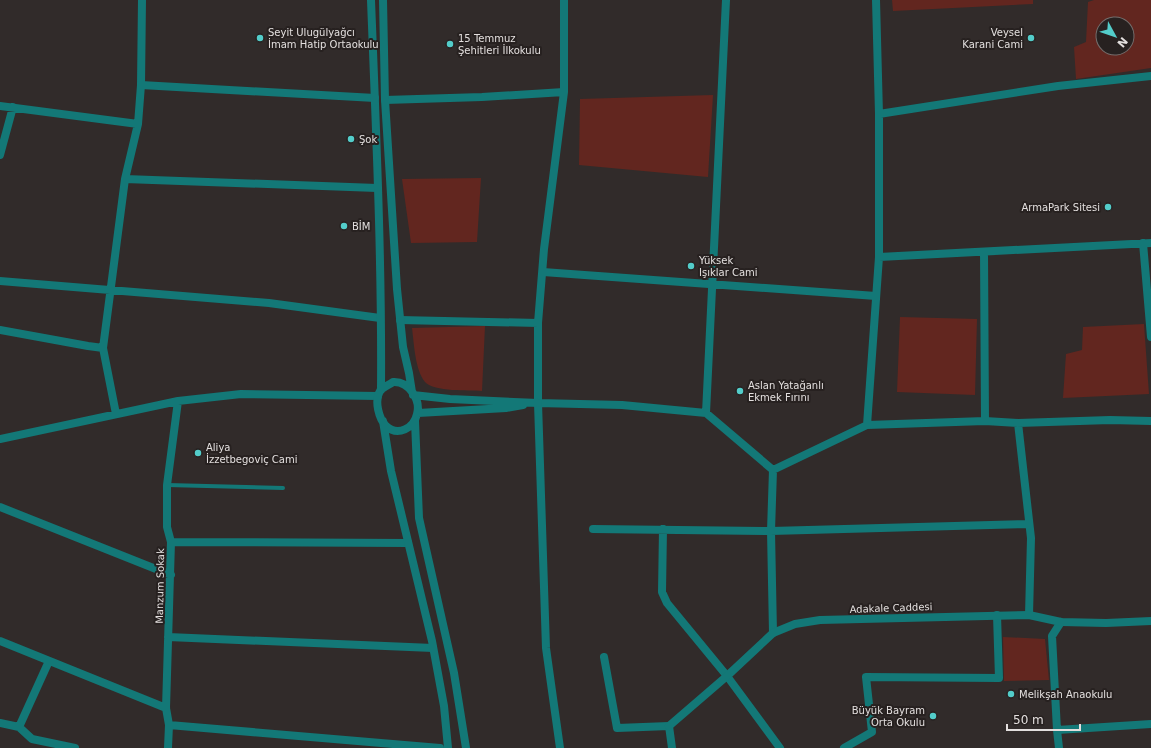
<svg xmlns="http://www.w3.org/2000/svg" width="1151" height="748" viewBox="0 0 1151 748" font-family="'DejaVu Sans',sans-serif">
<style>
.green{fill:#62261f;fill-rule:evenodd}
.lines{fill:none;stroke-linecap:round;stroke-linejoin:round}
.service{stroke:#137877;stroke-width:4}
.minor{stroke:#137877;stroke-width:8}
.tertiary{stroke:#137877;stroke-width:8}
.poi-dot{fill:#53cdca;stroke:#272120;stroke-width:1.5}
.labels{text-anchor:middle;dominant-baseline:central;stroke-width:4;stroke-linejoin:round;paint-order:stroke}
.poi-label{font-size:10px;fill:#e3dfde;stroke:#272120;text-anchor:start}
.street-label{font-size:10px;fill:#e3dfde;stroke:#272120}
</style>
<rect width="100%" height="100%" fill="#312b2a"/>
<path class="green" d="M892,0H1033V4L893,11Z
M1094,0H1151V68L1076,79L1074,47L1086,42L1088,2ZM1103,24H1127V48H1103Z
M713,95L708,177L579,165L580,99Z
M481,178L477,242L411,243L402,179Z
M900,317L977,319L975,395L897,392Z
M1144,324L1149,394L1063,398L1066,354L1082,350L1083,327Z
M485,326L482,391C469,390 434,392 425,382C415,370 414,343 412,328Z
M1003,637L1045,639L1049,680L1004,681Z"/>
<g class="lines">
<path class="service" d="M167,485L283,488"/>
<path class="minor" d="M142,0L141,85L375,98
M385,100L482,97L564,92
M0,106L138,124
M879,114L1058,86L1151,76
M0,155L13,107
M125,179L377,188
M1143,243L1151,337
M984,252L985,421
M879,257L1151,243
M543,272L876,296
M0,281L269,303L380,318
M400,320L538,323
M0,330L88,346L103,348
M538,403L622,405L706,413L773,470L771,531L773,633
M706,413L726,0
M116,414L103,348L125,179L138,124L141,85
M1018,423L1031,538L1029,615
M867,425L879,257V114L876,0
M0,439L178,401L241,394L378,396
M773,470L867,425L985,421L1018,423L1110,420L1151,421
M0,507L171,575
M593,529L771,531L1029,524
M663,529L662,592L667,603L727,676L780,748
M171,542L408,543
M1061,622L1052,636L1057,730L1151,724
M168,637L433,648
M0,641L166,708
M604,657L617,728L669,726L672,748
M0,723L19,727L32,739L75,748
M169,725L440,748
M19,727L49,661
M1057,730L1059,748
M168,748L169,725L166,708L171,542L167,527V485L178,401
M560,748L546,648L538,403V323L544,249L564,92V0
M844,748L872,732L866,677L999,678L997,615"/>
<path class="tertiary" d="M371,0C376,130 382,260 381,390
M383,0L385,100L397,289L403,347L409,373L412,392
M393,382C409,381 421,400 417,414C414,428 398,437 386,426C379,419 374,401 380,391C383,387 389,385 393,382Z
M413,395L450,399L538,403
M418,413L506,408L523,405
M383,421L391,471L432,641L444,706L448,748
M415,421L419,518L454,673L466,748
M669,726L727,676L773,633L795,624L820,620L1029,615L1061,622L1106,623L1151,621"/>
</g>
<g class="poi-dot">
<circle cx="260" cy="38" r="4"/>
<circle cx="1031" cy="38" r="4"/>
<circle cx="450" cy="44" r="4"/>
<circle cx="351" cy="139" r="4"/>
<circle cx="1108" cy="207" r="4"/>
<circle cx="344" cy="226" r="4"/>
<circle cx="691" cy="266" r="4"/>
<circle cx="740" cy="391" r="4"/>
<circle cx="198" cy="453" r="4"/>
<circle cx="1011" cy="694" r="4"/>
<circle cx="933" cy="716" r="4"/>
</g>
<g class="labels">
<g class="poi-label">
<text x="268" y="32">Seyit Ulugülyağcı<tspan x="268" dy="12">İmam Hatip Ortaokulu</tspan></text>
<text x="1023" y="32" text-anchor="end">Veysel<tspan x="1023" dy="12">Karani Cami</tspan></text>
<text x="458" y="38">15 Temmuz<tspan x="458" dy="12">Şehitleri İlkokulu</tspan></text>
<text x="359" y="139">Şok</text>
<text x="1100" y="207" text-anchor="end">ArmaPark Sitesi</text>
<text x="352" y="226">BİM</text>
<text x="699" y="260">Yüksek<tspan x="699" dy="12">Işıklar Cami</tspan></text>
<text x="748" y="385">Aslan Yatağanlı<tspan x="748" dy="12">Ekmek Fırını</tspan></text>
<text x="206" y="447">Aliya<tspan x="206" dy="12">İzzetbegoviç Cami</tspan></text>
<text x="1019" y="694">Melikşah Anaokulu</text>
<text x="925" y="710" text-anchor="end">Büyük Bayram<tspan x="925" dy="12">Orta Okulu</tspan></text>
</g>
<g class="street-label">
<text transform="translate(160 586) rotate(-89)">Manzum Sokak</text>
<text transform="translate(891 608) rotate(-2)">Adakale Caddesi</text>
</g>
</g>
<g transform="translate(1115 36) rotate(130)"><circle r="19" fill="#272120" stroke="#726d6c"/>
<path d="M0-3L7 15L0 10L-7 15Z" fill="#53cdca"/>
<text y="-6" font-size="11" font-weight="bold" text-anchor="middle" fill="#e3dfde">N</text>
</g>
<path d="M1007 724v6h73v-6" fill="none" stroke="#e3dfde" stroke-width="2"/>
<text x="1013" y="724" font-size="12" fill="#e3dfde" stroke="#272120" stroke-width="3" paint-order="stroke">50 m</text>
</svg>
